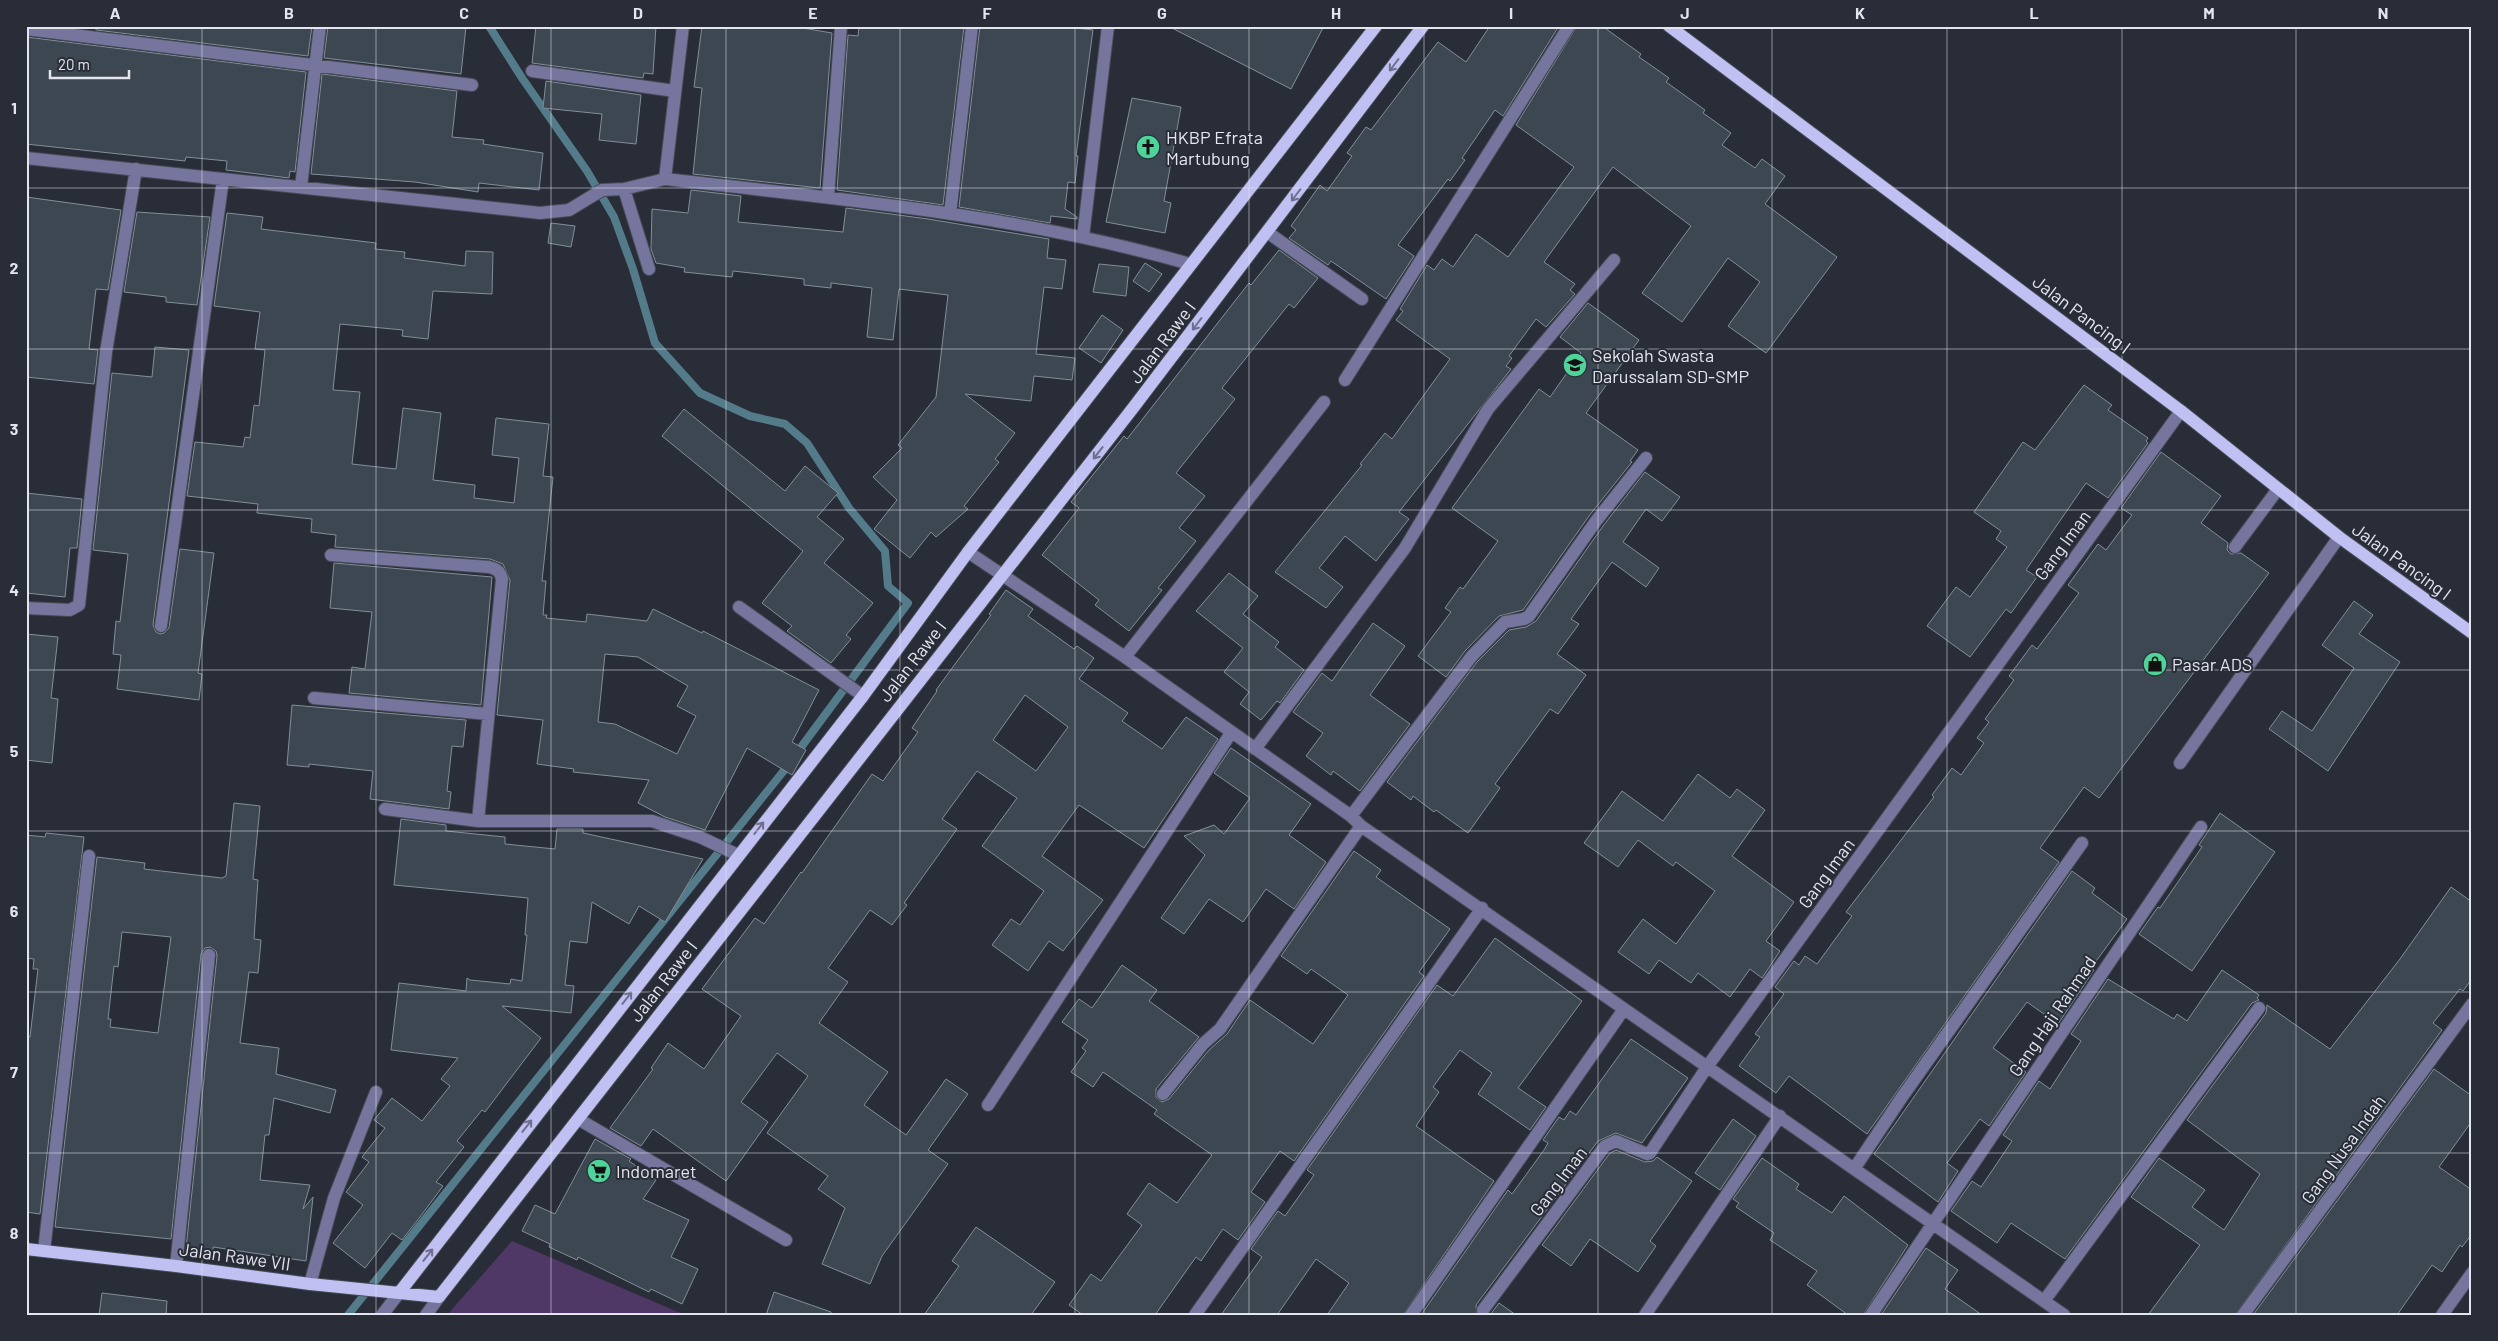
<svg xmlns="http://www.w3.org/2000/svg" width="2498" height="1341" viewBox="0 0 2498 1341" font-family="Barlow,sans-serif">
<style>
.green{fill:#4f3865}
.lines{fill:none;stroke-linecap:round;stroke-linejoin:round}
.stream{stroke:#537b89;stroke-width:8}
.building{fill:#3c4751;stroke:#828e99;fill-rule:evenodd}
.minor-casing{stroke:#464b55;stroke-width:14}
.major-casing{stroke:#464b55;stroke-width:14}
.minor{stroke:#76759d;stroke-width:12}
.major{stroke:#c1c0f3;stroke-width:12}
.oneway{stroke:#6d6f8c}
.grid{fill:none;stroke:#e3e6ee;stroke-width:1;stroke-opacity:0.55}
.labels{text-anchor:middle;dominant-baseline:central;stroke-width:4;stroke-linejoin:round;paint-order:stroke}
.poi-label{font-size:18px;fill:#e3e6ee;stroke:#282d38;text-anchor:start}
.street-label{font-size:18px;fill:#e3e6ee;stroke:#282d38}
.neatline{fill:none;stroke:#e3e6ee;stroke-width:2}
.grid-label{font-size:16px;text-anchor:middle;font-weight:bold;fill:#e3e6ee}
</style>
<rect width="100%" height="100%" fill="#282d38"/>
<path class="green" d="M512,1241L685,1315H447Z"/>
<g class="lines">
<path class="stream" d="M489,26L522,78L587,171L614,217L633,269L655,343L700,393L750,416L785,424L807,443L849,508L885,551L888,586L908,603L796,754
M348,1315L790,763"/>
</g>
<path class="building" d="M96,26H312L308,56L96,30Z
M328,26H466L461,74L324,58Z
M536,26H656L653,74L644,73L643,78L532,63Z
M702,26H791L832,33L820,188L693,174L702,88L694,87Z
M859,26H964L943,205L837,190L848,35L858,36Z
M980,26H1058L1093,30L1076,156H1078L1075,183L1068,182L1065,209L1077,217V219L1051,216L1050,223L959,207Z
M1168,26H1324L1291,89Z
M1490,26H1559L1503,116L1495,110L1462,158L1465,160L1450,181L1448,179L1398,245L1414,256L1386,299L1331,261L1328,265L1289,238L1296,230L1291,226L1320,185L1327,191L1352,156L1347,153L1366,127L1371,130L1438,42L1466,62Z
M1577,26H1602L1641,54L1639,57L1669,78L1666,82L1705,110L1703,113L1731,133L1722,145L1755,168L1762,159L1785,176L1765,204L1837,257L1766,353L1728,326L1760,282L1728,258L1682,322L1642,293L1691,226L1613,167L1544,262L1575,284L1570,290L1575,294L1546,327L1536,319L1509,356L1512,358L1506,366L1511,369L1399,512L1409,519L1376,561L1345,536L1319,568L1343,587L1326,608L1275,572L1362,465L1360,464L1385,433L1392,439L1450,359L1396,320L1403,311L1400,309L1427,265L1434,270L1442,259L1453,267L1476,234L1508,257L1574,167L1516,125Z
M26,37L306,72L295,172L290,171L289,178L258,174L226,170L227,161L186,157L185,161L26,144Z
M322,74L457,91L452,137L484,140L483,144L543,153L539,190L479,183L478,192L415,182L311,174Z
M546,81L641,95L636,144L599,140L602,114L543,108Z
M1132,98L1181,107L1164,201L1171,203L1165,233L1106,222Z
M691,190L741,196L738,222L843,232L846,208L928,219L1049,239L1047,258L1066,260L1062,289L1044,287L1036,354L1075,358L1072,380L1034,376L1031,401L965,394L1015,433L995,459L999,462L964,506L968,509L936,537L931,532L910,558L874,529L897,500L873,477L902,448L898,445L936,397L948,295L899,289L893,340L867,337L872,288L831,283V288L804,285V279L733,271L732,277L684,272L685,268L656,263L651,249L652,209L688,213Z
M26,197L121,210L108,290L96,289L89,349L98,350L94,384L26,377Z
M137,212L210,217L197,305L166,302V297L124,292Z
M227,213L263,217L261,229L376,243L375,249L405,252L404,258L465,266L466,251L493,252L492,294L433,291L428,339L402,336L403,330L340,324L333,390L360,392L352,464L396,469L403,408L441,413L433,480L475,485L474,498L514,503L519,458L492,455L496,418L549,424L543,476L553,477L542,581H546L543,615H547L546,618L586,622L587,614L647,621L653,609L702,633L703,631L819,690L792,742L806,750L792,775L747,748L705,830L665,817L638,803L649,780L573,772L574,769L537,764L543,720L497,715L510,580L503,564L490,559L335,547L336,535L311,532L312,519L257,513L258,504L187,496L195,442L243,447L245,437L250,438L254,405L259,406L265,350L255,349L260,312L214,306ZM605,654L638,657L688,686L677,706L696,716L677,754L615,724L598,722Z
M551,223L575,226L571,247L548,243Z
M1279,250L1318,278L1294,308L1289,304L1222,388L1235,399L1176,473L1205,496L1179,528L1196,541L1158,588L1162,590L1129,631L1095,605L1099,600L1042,555L1079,508L1071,502L1124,436L1127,439L1249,283L1251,285Z
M1145,263L1162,274L1149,292L1133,281Z
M1099,264L1129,267L1126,296L1093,292Z
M1588,303L1639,340L1586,413L1638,450L1630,461L1632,462L1589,516L1523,610L1499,616L1465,651L1446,677L1418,656L1451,612L1445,608L1460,587L1463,589L1498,541L1452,508L1539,389L1550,397L1581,353L1560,337Z
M1102,315L1123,330L1101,363L1079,348Z
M155,347L189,350L153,625L156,632L160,634L164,633L169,628L180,549L214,553L198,673L202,674L199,700L117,689L121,655L113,654L116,621L120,622L128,554L93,550L112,373L152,377Z
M2084,385L2112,405L2108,410L2148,438L2146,441L2148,443L2108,498L2086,483L2026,570L2037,577L2011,613L2006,609L1970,657L1927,626L1956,587L1970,597L2007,547L1996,539L2001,531L1974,512L2023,442L2035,450Z
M684,409L785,491L805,466L838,493L817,517L844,539L824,563L873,603L846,635L851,639L831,663L787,631L792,626L762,603L803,551L662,436Z
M2161,452L2221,496L2201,523L2228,543L2227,550L2231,554L2241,553L2269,573L2099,798L2084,787L2040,848L2059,862L1867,1134L1789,1076L1776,1093L1739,1066L1760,1037L1755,1034L1784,994L1775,987L1794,961L1799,965L1805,956L1817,964L1852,916L1846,912L1934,797L1932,795L1952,768L1961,775L1984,743L1977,738L1989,722L1985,719L2014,680L2009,676L2032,645L2037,649L2079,593L2068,585L2098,544L2106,550L2132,515L2121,508Z
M1645,472L1680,497L1662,521L1646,509L1623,542L1659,568L1646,587L1612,562L1571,619L1579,624L1557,654L1586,675L1558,714L1550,709L1495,784L1500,788L1468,833L1436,810L1434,812L1413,796L1411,800L1387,782L1477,662L1509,630L1526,627L1536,621L1603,526Z
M26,493L82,499L77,548H70L65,597L26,593Z
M334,563L492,577L481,705L349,693L352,667L365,669L372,612L330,608Z
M1229,573L1258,596L1243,614L1279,642L1275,647L1304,670L1280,703L1277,701L1261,720L1240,704L1249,692L1224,672L1243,648L1196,611Z
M1006,590L1033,609L1028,616L1074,649L1077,646L1094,658L1079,679L1128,713L1122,721L1162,749L1186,717L1218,739L1144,848L1079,805L1042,856L1103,900L1063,951L1049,941L1028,971L992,945L1011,919L1020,925L1044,891L982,846L1017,798L977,771L942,819L957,829L904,903L907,905L892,925L870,910L828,968L848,982L819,1023L888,1072L864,1105L906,1135L946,1079L968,1094L928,1150L948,1164L882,1256L870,1284L822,1264L845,1208L818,1189L828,1176L767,1133L808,1076L777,1053L741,1102L768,1122L726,1181L653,1129L641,1146L610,1128L653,1069L651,1068L668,1043L704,1069L741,1016L702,989L755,918L764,924L801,872L802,873L872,774L883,781L918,732L912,728L937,691L936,690L991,615L989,614ZM1025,695L1068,727L1036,771L993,740Z
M2354,601L2373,615L2359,634L2400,662L2328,771L2269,729L2282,711L2312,731L2354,668L2322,645Z
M1373,623L1405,646L1370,695L1410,724L1360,791L1333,771L1331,775L1306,756L1323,733L1293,712L1322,673L1332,681Z
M26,634L58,637L51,698L58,699L52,763L26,760Z
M292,705L466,720L463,747L452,746L447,791L451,792L449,809L370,799L373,771L309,764V767L287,765Z
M1231,748L1311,804L1289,835L1326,862L1294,909L1266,889L1243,922L1209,899L1184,934L1161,918L1205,855L1184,836L1214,825L1224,834L1250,798L1214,773Z
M1698,774L1730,798L1737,789L1765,810L1732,856L1794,902L1766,941L1780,951L1762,978L1750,969L1730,997L1698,973L1691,983L1659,960L1649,974L1618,952L1643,919L1676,944L1715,891L1676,862L1673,866L1638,840L1618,867L1584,843L1622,791L1663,821Z
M234,803L260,806L253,879L258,880L254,939L261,940L258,973L249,972L240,1043L279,1048L276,1074L336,1090L330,1113L274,1098L269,1135H265L260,1180L310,1185L303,1209L313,1197L306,1261L213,1247V1251L186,1248L217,956L216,951L210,947L205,948L201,954L171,1239L55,1227L97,857L145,863L144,869L222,878L226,876ZM122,932L171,937L158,1033L110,1027L111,1019H108L114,966L118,967Z
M2220,813L2275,852L2192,971L2139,934L2158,907L2160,908L2202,847L2199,845Z
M401,819L446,825V831L505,837V844L555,849L557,829H583V833L703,859L665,922L639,906L629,924L592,902L587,943L570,941L565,985L574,986L571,1013L502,1006L541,1038L485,1112L482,1110L457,1141L464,1147L436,1182L443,1186L423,1213L402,1240L392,1233L365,1268L333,1243L363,1205L346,1192L369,1162L362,1157L385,1128L374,1120L392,1098L422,1121L450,1086L441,1079L458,1058L391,1050L399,983L466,991L467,978L470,980L510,984L511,979L522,981L527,935H525L528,898L394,885Z
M46,833L84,837L40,1214L26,1212V1037H30L38,969H33L34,959L26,958V835L45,837Z
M1354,851L1381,870L1376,877L1450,929L1419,972L1424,976L1294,1161L1280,1151L1251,1192L1265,1202L1238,1240L1223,1229L1201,1261L1196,1257L1155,1315H1083L1069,1305L1091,1274L1101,1281L1142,1225L1127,1214L1149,1183L1177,1203L1212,1155L1154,1114L1157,1110L1103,1072L1093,1087L1071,1072L1086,1051L1082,1048L1088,1040L1062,1022L1079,999L1092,1008L1122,965L1157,990L1149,1001L1199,1037L1156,1089V1097L1162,1102L1169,1099L1209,1050L1227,1034L1250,1000L1313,1044L1348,995L1311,969L1307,974L1281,956Z
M2072,871L2095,888L2092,893L2127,919L2091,968L2094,970L2058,1024L2027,1002L1993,1048L2026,1072L1989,1126L1980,1119L1947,1163L1958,1171L1938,1202L1874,1154Z
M2451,887L2472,902V979L2463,991L2460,989L2433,1023L2442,1030L2235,1315H2148L2200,1245L2131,1197L2159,1158L2205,1190L2192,1207L2224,1230L2260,1174L2187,1120L2266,1013L2267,1005L2330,1049L2400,959Z
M1495,938L1582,1001L1518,1088L1546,1107L1530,1130L1478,1094L1492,1073L1460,1050L1433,1087L1439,1092L1416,1126L1494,1181L1403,1315H1327L1349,1283L1316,1259L1277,1315H1221L1262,1257L1251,1249L1278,1211L1285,1216L1314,1175L1307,1170L1437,985L1453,996Z
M2222,970L2259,995L2257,998L2259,1000L2252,1003L2065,1259L2011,1223L1997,1243L1951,1211L1972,1181L1981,1187L2012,1141L2003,1135L2039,1081L2050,1089L2081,1041L2071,1034L2108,979L2174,1019L2177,1014L2187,1021Z
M1631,1039L1688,1078L1642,1143L1616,1133L1598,1141L1476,1305L1477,1315H1421L1508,1190L1512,1194L1544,1150L1548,1143L1543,1140L1559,1117L1564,1120L1570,1111L1576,1115Z
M2434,1069L2472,1096V1121L2439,1167L2472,1190V1234L2462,1247L2460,1245L2442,1272L2432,1265L2397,1315H2253Z
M1733,1119L1756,1136L1720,1190L1695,1173Z
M595,1139L631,1159L629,1161L656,1180L643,1199L689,1220L671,1257L698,1269L682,1304L651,1289L649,1292L578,1257L577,1260L549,1247L550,1244L522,1231L535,1205L555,1214Z
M1616,1150L1645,1162L1653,1161L1657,1157L1692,1181L1650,1241L1656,1246L1638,1272L1590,1239L1571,1266L1542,1245L1610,1153Z
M1762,1158L1799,1184L1796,1189L1832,1213L1844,1196L1908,1245L1863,1315H1848L1807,1285L1817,1271L1770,1240L1774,1233L1736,1207L1739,1203L1733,1199Z
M976,1227L1055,1282L1031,1315H924L959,1266L952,1261Z
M1926,1248L1958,1270L1945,1289L1982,1315H1881Z
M774,1292L831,1312V1315H766Z
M102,1293L167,1301L166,1315H99Z
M1499,1303L1516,1315H1490Z"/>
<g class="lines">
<g class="minor-casing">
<path id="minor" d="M26,29L472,85
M532,71L675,91
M26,158L540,213L569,210L602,190L624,189L665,179C841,199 1019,215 1190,264
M665,179L683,26
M301,187L320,26
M624,189L649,269
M828,197L841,26
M950,214L972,26
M1267,232L1362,299
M1083,237L1108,26
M1345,380L1569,26
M2235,547L2278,489
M968,552L1125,657L1351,816L1361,826L2064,1315
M331,555L489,567C497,569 500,571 502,579L478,821
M739,607L863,696
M26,608L70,610L79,605L106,352L136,169
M161,626L223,179
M1125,657L1324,402
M314,698L488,714
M1255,749L1405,548L1488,409L1614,260
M2180,763L2339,537
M385,809L478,821H652L700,837L738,855
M1351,816L1471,657L1505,622L1524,619L1529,616L1596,521L1646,458
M1163,1094L1203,1044L1220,1029L1361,826
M988,1105L1231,733
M578,1119L786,1240
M1854,1169L1902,1097L2082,843
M44,1251L89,856
M176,1266L209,955
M310,1284L334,1198L376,1092
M2044,1301L2259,1008
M1483,1310L1605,1146L1616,1141L1647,1154L1650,1153L1707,1067L2181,411
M382,1315L399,1293
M426,1315L439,1297
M1195,1315L1482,908
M1411,1315L1624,1009
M1645,1315L1780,1116
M1871,1315L2201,827
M2243,1315L2472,1004
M2442,1315L2472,1273"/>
</g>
<g class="major-casing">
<path id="major" d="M1669,26L2181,411L2339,537L2472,633
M26,1249L176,1266L310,1284L439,1297L1133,408L1423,26
M399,1293L863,696L968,552L1376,26"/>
</g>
<use href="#minor" class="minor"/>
<use href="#major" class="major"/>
</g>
<defs><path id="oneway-shaft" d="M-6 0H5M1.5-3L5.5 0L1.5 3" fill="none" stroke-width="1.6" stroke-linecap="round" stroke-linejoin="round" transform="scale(1.25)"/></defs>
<g class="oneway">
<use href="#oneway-shaft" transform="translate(1394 65) rotate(127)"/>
<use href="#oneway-shaft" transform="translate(1296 195) rotate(127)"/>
<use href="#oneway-shaft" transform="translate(1197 324) rotate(127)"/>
<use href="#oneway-shaft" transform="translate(1098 453) rotate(128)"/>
<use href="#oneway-shaft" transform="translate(759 828) rotate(-52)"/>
<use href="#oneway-shaft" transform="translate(627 998) rotate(-52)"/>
<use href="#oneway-shaft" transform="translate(527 1126) rotate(-52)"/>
<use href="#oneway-shaft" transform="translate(428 1255) rotate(-52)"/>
</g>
<path class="grid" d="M202,26V1315M376,26V1315M551,26V1315M726,26V1315M900,26V1315M1075,26V1315M1249,26V1315M1424,26V1315M1598,26V1315M1772,26V1315M1947,26V1315M2122,26V1315M2296,26V1315M26,188H2472M26,349H2472M26,510H2472M26,670H2472M26,831H2472M26,992H2472M26,1153H2472"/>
<defs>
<g id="church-disc" transform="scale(1.25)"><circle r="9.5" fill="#4ed39a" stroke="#282d38"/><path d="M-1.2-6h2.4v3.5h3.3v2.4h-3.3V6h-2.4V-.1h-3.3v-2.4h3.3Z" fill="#111"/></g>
<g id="school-disc" transform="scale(1.25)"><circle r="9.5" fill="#4ed39a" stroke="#282d38"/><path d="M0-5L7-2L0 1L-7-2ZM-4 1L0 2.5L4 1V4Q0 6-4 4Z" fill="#111"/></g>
<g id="shop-disc" transform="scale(1.25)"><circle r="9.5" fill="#4ed39a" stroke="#282d38"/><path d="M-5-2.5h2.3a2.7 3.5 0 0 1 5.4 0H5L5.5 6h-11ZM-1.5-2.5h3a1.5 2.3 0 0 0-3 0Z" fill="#111"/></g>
<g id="supermarket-disc" transform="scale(1.25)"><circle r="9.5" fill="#4ed39a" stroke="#282d38"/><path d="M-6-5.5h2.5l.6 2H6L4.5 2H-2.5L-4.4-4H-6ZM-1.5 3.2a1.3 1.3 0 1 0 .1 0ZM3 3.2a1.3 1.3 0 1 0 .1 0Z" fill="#111"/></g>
</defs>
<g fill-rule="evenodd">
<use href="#church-disc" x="1148" y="147"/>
<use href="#school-disc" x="1575" y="365"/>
<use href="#shop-disc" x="2155" y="664"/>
<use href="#supermarket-disc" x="599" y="1171"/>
</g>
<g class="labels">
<g class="poi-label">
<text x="1166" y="137">HKBP Efrata<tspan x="1166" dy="21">Martubung</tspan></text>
<text x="1592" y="355">Sekolah Swasta<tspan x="1592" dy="21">Darussalam SD-SMP</tspan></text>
<text x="2172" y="664">Pasar ADS</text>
<text x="616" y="1171">Indomaret</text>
</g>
<g class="street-label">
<text transform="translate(2082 314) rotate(37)">Jalan Pancing I</text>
<text transform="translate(1162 342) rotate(-53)">Jalan Rawe I</text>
<text transform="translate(2062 545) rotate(-54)">Gang Iman</text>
<text transform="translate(2402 561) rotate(36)">Jalan Pancing I</text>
<text transform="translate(912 661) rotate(-52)">Jalan Rawe I</text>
<text transform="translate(1826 873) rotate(-54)">Gang Iman</text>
<text transform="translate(663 981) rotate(-52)">Jalan Rawe I</text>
<text transform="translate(2052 1016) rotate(-56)">Gang Haji Rahmad</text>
<text transform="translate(2343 1149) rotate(-54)">Gang Nusa Indah</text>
<text transform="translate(1558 1181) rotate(-53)">Gang Iman</text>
<text transform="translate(235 1256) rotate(8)">Jalan Rawe VII</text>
</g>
</g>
<rect width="2498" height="1341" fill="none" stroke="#282d38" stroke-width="55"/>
<path d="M50 70v8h79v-8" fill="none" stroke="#e3e6ee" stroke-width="2.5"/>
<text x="58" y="70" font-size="15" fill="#e3e6ee" stroke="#282d38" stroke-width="4" paint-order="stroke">20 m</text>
<rect x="28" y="28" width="2442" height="1286" class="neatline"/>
<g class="grid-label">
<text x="115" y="19">A</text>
<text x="289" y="19">B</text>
<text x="464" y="19">C</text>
<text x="638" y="19">D</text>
<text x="813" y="19">E</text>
<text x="987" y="19">F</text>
<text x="1162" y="19">G</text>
<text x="1336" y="19">H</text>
<text x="1511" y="19">I</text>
<text x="1685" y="19">J</text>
<text x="1860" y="19">K</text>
<text x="2034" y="19">L</text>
<text x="2209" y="19">M</text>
<text x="2383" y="19">N</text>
<text x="14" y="114">1</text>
<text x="14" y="274">2</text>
<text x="14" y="435">3</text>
<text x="14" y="596">4</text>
<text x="14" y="757">5</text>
<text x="14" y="917">6</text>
<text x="14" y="1078">7</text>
<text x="14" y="1239">8</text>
</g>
</svg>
